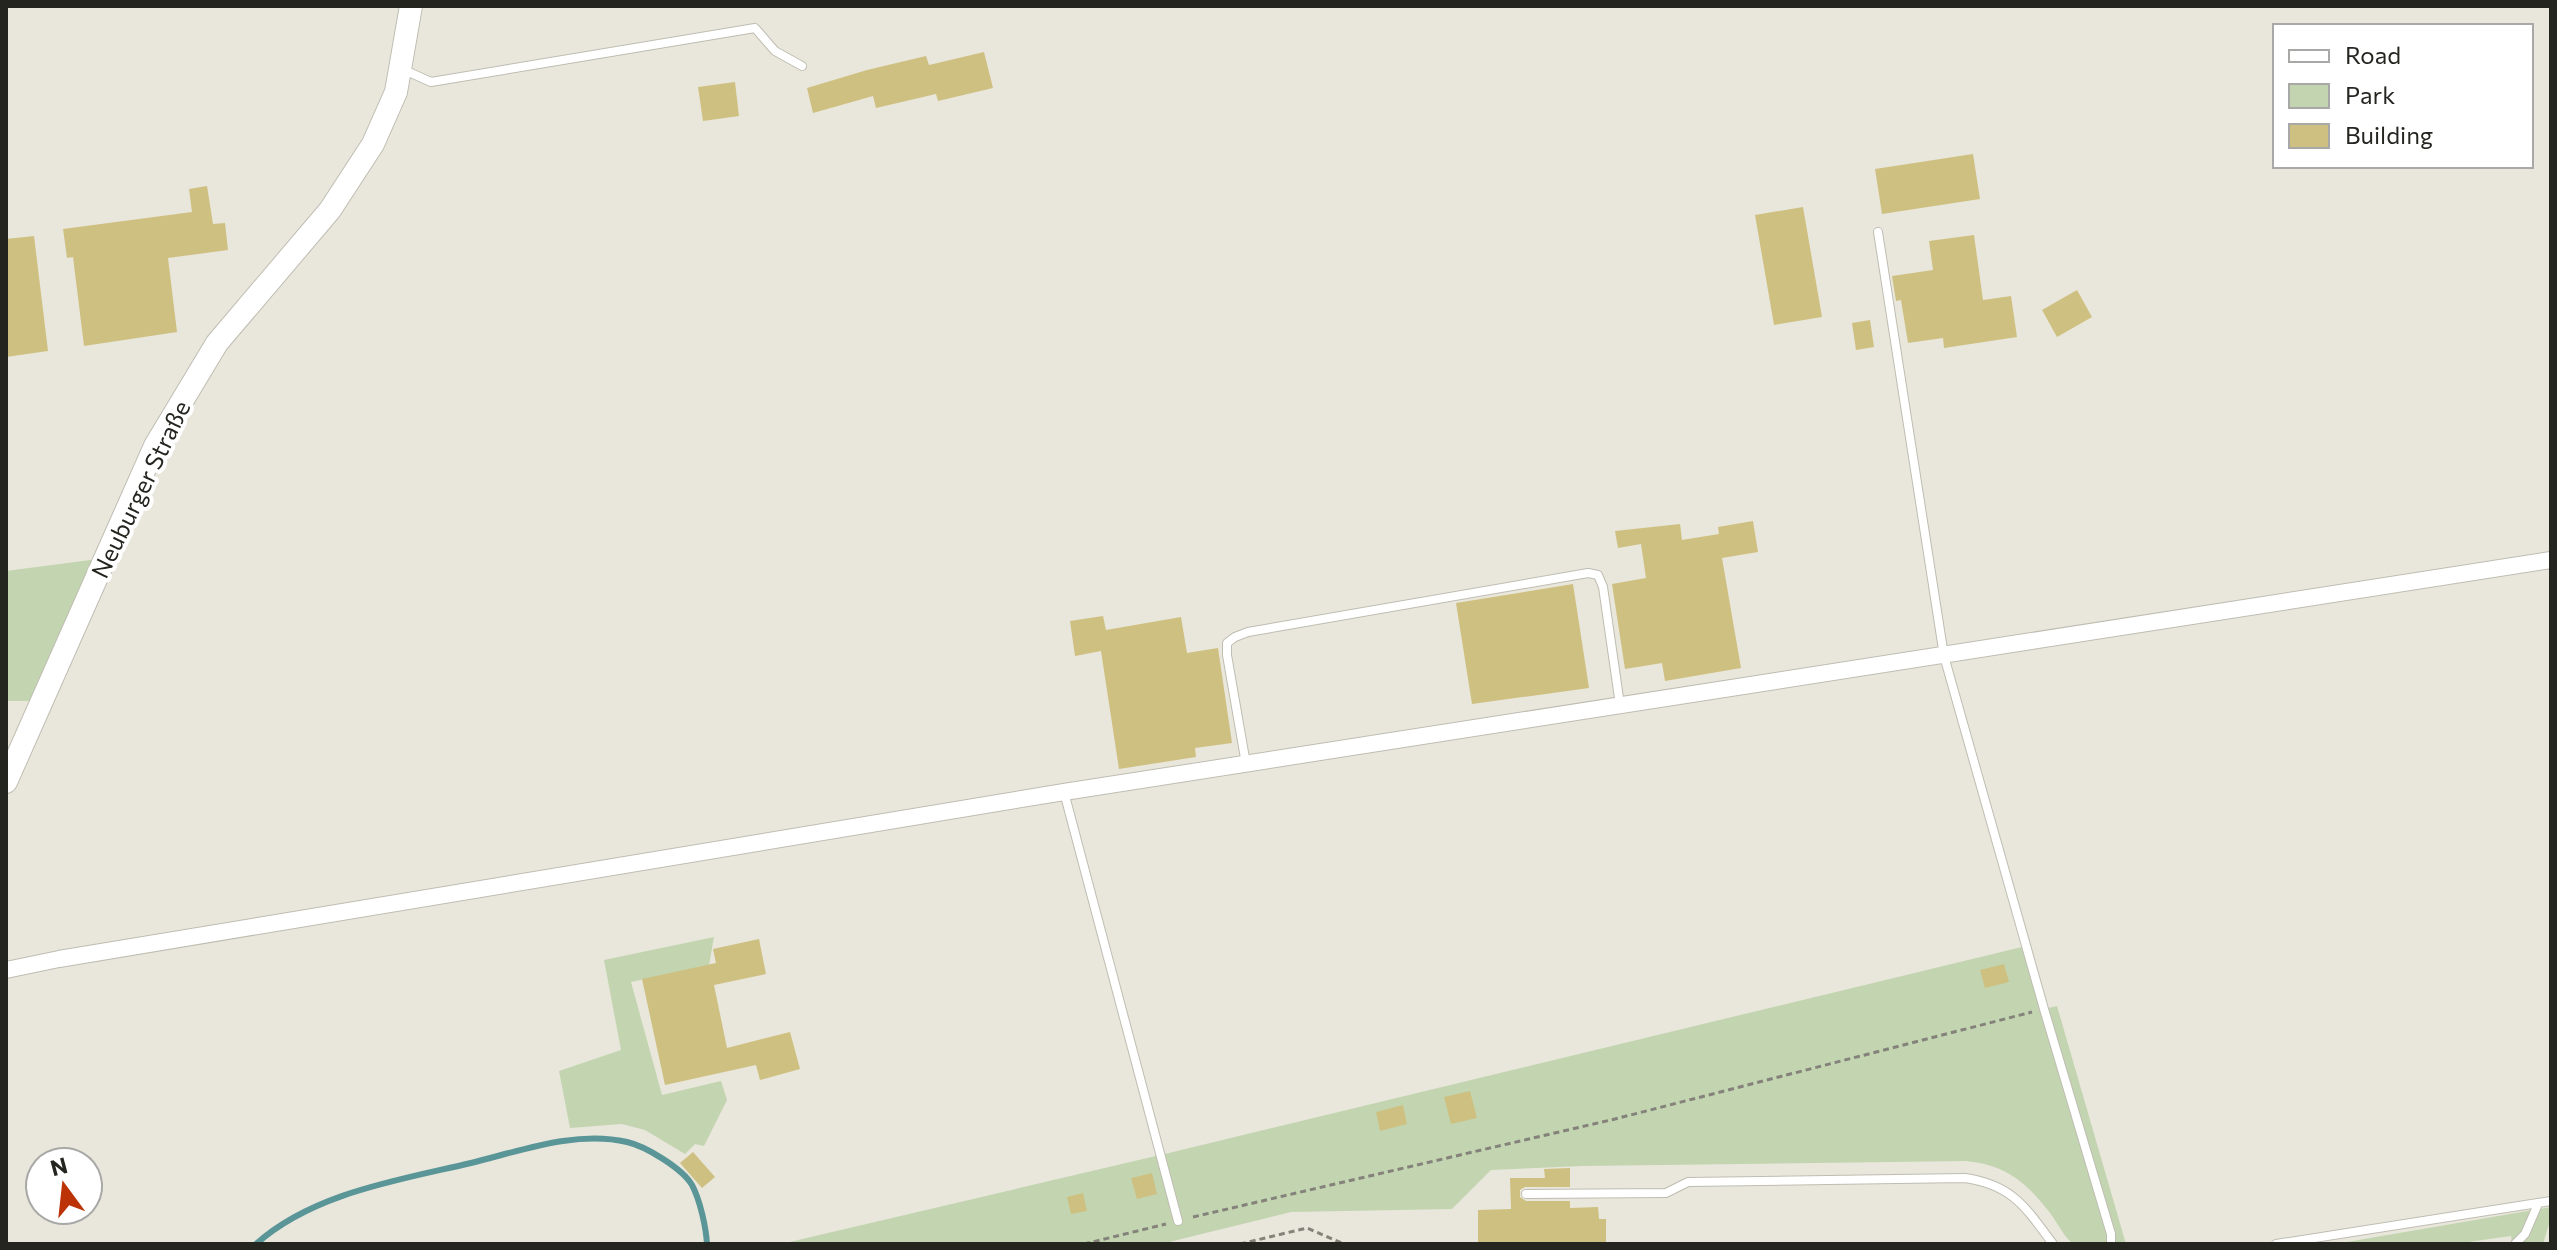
<svg xmlns="http://www.w3.org/2000/svg" width="2557" height="1250" viewBox="0 0 2557 1250" font-family="Commissioner,sans-serif">
<style>
.green{fill:#c2d5b0}
.lines{fill:none;stroke-linecap:round;stroke-linejoin:round}
.stream{stroke:#5a9698;stroke-width:6}
.building{fill:#cec080}
.lane-casing{stroke:#bfbdb2;stroke-width:10}
.street-casing{stroke:#bfbdb2;stroke-width:18}
.secondary-casing{stroke:#bfbdb2;stroke-width:24}
.path{stroke:#84827a;stroke-width:3;stroke-dasharray:6 4;stroke-linecap:butt}
.lane{stroke:#fff;stroke-width:8}
.street{stroke:#fff;stroke-width:16}
.secondary{stroke:#fff;stroke-width:22}
.labels{text-anchor:middle;dominant-baseline:central;stroke-width:8;stroke-linejoin:round;paint-order:stroke}
.street-label{font-size:24px;fill:#252520;stroke:#fff}
</style>
<rect width="100%" height="100%" fill="#e9e6db"/>
<path class="green" d="M98,559L33,701H6V571Z
M714,937L709,965L631,982L662,1095L721,1081L727,1100L704,1146L695,1144L685,1154L645,1130L622,1124L570,1128L559,1071L621,1050L604,960Z
M2026,946L2044,1009L2057,1006L2126,1244H2073C2062,1234 2059,1225 2050,1213C2026,1182 2006,1165 1966,1161L1582,1166L1491,1170L1452,1209L1291,1212L1161,1244H781L1173,1152Z
M2551,1207V1217L2543,1244H2512L2511,1236L2454,1244H2335Z"/>
<g class="lines">
<path class="stream" d="M256,1244C313,1193 399,1180 471,1163C520,1151 576,1130 627,1142C645,1146 682,1168 692,1185C700,1200 706,1227 707,1244"/>
</g>
<path class="building" d="M984,52L993,88L938,101L936,94L876,108L873,96L813,113L807,88L867,70L926,56L929,65Z
M735,82L739,116L703,121L698,87Z
M1973,154L1980,199L1882,214L1875,169Z
M207,186L213,224L225,223L228,250L168,258L177,332L84,346L73,257L67,258L63,229L192,212L189,189Z
M1803,207L1822,317L1774,325L1755,215Z
M1974,235L1983,300L2011,296L2017,337L1944,348L1943,338L1908,343L1901,300L1896,301L1892,276L1933,270L1929,241Z
M34,236L48,351L6,357V239Z
M2077,290L2092,317L2057,337L2042,310Z
M1870,320L1874,347L1856,350L1852,323Z
M1753,521L1758,552L1722,558L1741,668L1665,681L1662,663L1625,669L1612,584L1646,578L1641,544L1618,548L1615,531L1680,524L1682,540L1719,534L1718,527Z
M1573,584L1589,688L1472,704L1456,603Z
M1103,616L1106,630L1181,617L1187,653L1218,648L1232,743L1195,748L1196,757L1119,769L1101,651L1075,656L1070,621Z
M759,939L766,974L714,985L727,1048L790,1032L800,1069L760,1080L756,1065L665,1085L642,979L716,963L713,949Z
M2004,964L2009,982L1985,988L1980,970Z
M1470,1091L1477,1118L1451,1124L1444,1097Z
M1403,1105L1407,1124L1380,1131L1376,1112Z
M693,1152L715,1177L702,1188L680,1163Z
M1570,1168V1187H1525L1520,1190V1197L1526,1201H1570V1208L1598,1207L1599,1219H1606V1244H1478V1210L1511,1209L1510,1178H1545L1544,1169Z
M1152,1173L1157,1194L1137,1199L1131,1178Z
M1083,1193L1087,1211L1071,1214L1067,1197Z"/>
<g class="lines">
<g class="lane-casing">
<path id="lane" d="M402,69L431,82L755,28L775,51L802,66
M1878,232L1944,656L2044,1009L2111,1234V1244
M1246,764L1227,655V643L1235,637L1248,632L1588,573L1598,575L1603,587L1620,705
M1064,792L1178,1221
M1526,1194L1666,1193L1688,1182L1965,1178C2013,1185 2026,1208 2053,1244
M2276,1244L2551,1201
M2515,1244L2525,1234L2538,1204"/>
</g>
<g class="street-casing">
<path id="street" d="M6,970L59,959L1064,792L2551,560"/>
</g>
<g class="secondary-casing">
<path id="secondary" d="M6,782L155,446L217,343L330,210L373,144L396,92L411,6"/>
</g>
<path class="path" d="M1193,1217L1615,1119L2032,1012
M1084,1244L1166,1224
M1240,1244L1307,1228L1344,1244
M2550,1244L2551,1241"/>
<use href="#lane" class="lane"/>
<use href="#street" class="street"/>
<use href="#secondary" class="secondary"/>
</g>
<g class="labels">
<g class="street-label">
<text transform="translate(140 489) rotate(-64)">Neuburger Straße</text>
</g>
</g>
<rect width="2557" height="1250" fill="none" stroke="#252520" stroke-width="16"/>
<rect x="2273" y="24" width="260" height="144" fill="#ffffff" stroke="#a8a8a6" stroke-width="2"/>
<rect x="2289" y="50" width="40" height="12" fill="#ffffff" stroke="#a8a8a6" stroke-width="2"/>
<text x="2345" y="64" font-size="24" fill="#252520">Road</text>
<rect x="2289" y="84" width="40" height="24" fill="#c2d5b0" stroke="#a8a8a6" stroke-width="2"/>
<text x="2345" y="104" font-size="24" fill="#252520">Park</text>
<rect x="2289" y="124" width="40" height="24" fill="#cec080" stroke="#a8a8a6" stroke-width="2"/>
<text x="2345" y="144" font-size="24" fill="#252520">Building</text>
<g transform="translate(64 1186) rotate(345)"><circle r="38" fill="#ffffff" stroke="#a8a8a6" stroke-width="2"/>
<path d="M0-6L14 30L0 20L-14 30Z" fill="#bc3308"/>
<text y="-12" font-size="22" font-weight="bold" text-anchor="middle" fill="#252520">N</text>
</g>
</svg>
